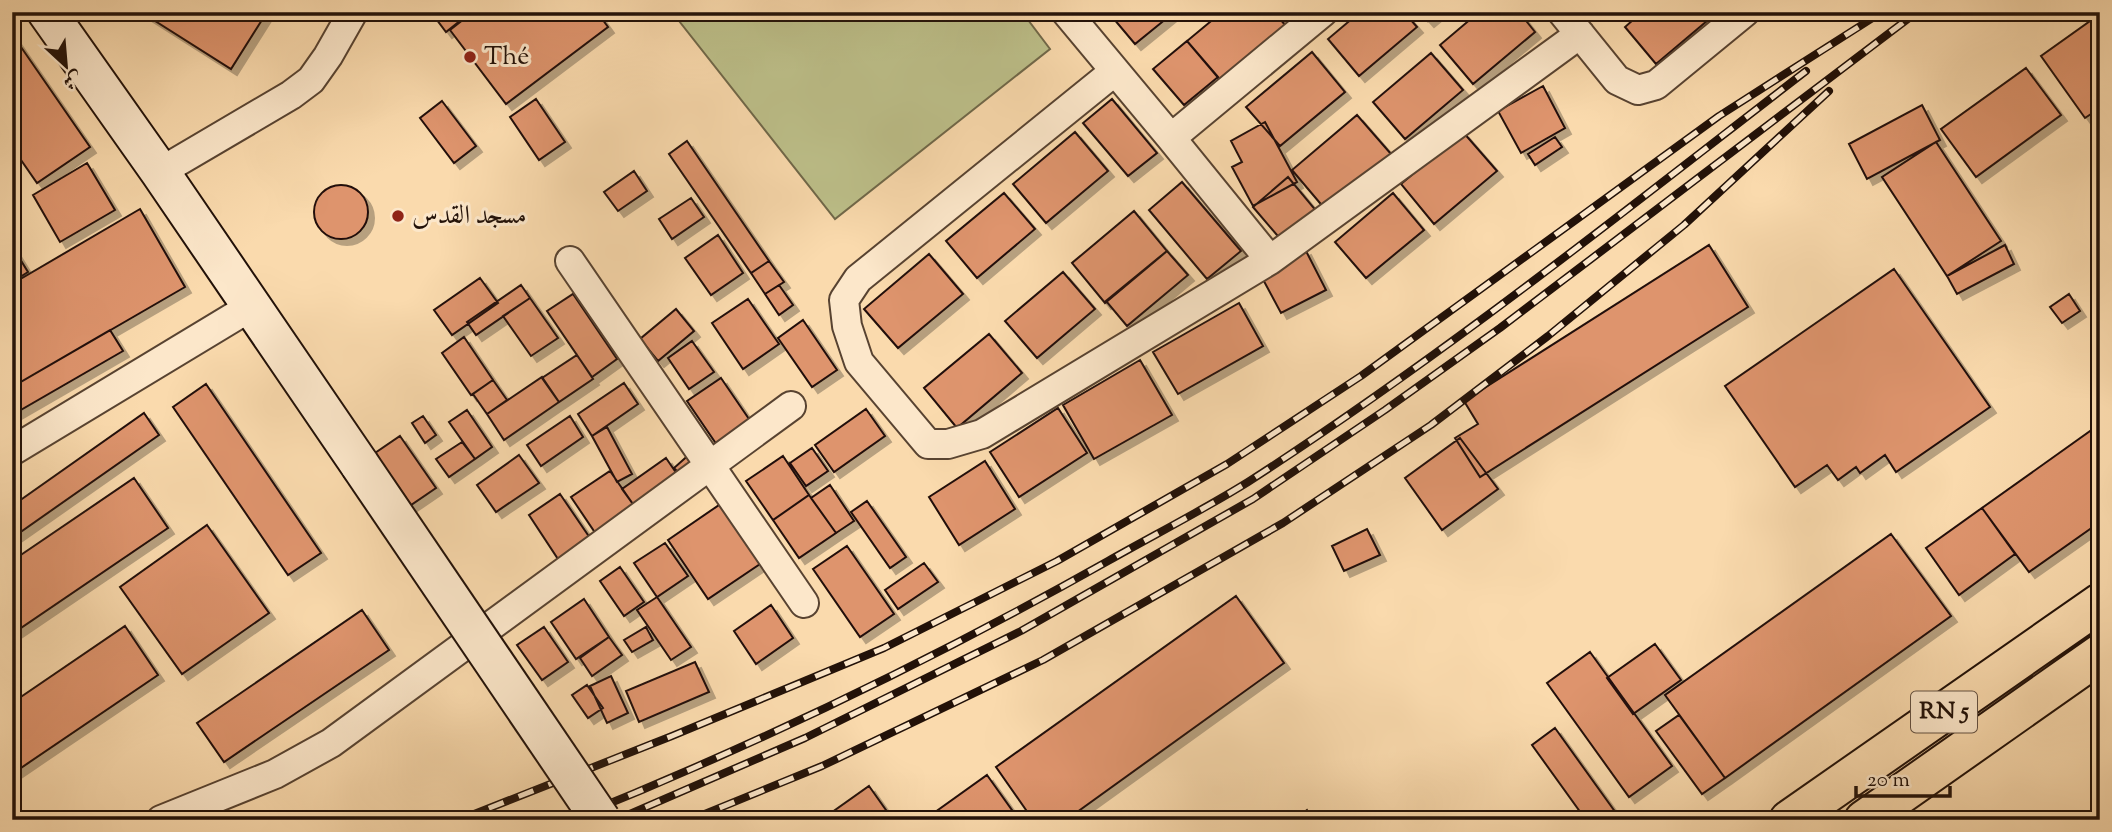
<svg xmlns="http://www.w3.org/2000/svg" width="2112" height="832" viewBox="0 0 2112 832" font-family="'Sorts Mill Goudy',Amiri,serif">
<style>
.green{fill:#bdc08a;stroke:#706849;stroke-width:2}
.building{fill:#de946d;stroke:#221108;stroke-width:2;filter:url(#shadow)}
.lines{fill:none;stroke-linecap:round;stroke-linejoin:round}
.street-casing{stroke:#584331;stroke-width:32}
.secondary-casing{stroke:#221108;stroke-width:42}
.highway-casing{stroke:#221108;stroke-width:42}
.street{stroke:#fce7ca;stroke-width:28}
.secondary{stroke:#fce7ca;stroke-width:38}
.highway{stroke:#fadaad;stroke-width:38}
.rail-casing{stroke:#221108;stroke-width:8}
.rail{stroke:#fce7ca;stroke-width:5;stroke-dasharray:16;stroke-linecap:butt}
.secondary-bridge-casing{stroke:#221108;stroke-width:42;stroke-linecap:butt}
.secondary-bridge{stroke:#fce7ca;stroke-width:38}
.poi-dot{fill:#8f2418;stroke:#fce7ca;stroke-width:2.5}
.labels{text-anchor:middle;dominant-baseline:central;stroke-width:6;stroke-linejoin:round;paint-order:stroke}
.shield{fill:#fce7ca;stroke:#635142;stroke-width:2}
.shield-label{font-size:24px;font-weight:bold;fill:#221108}
.poi-label{font-size:26px;fill:#221108;stroke:#fce7ca;text-anchor:start}
</style>
<defs>
<filter id="shadow"><feDropShadow dx="6" dy="6" stdDeviation="0" flood-color="#0004"/></filter>
</defs>
<rect width="100%" height="100%" fill="#fadaad"/>
<filter id="stains"><feTurbulence type="fractalNoise" baseFrequency=".00286" numOctaves="4"/><feColorMatrix values="0 0 0 0 .2 0 0 0 0 .09 0 0 0 0 .02 0 0 0 .5 -.17"/></filter>
<radialGradient id="worn" r=".72"><stop offset=".6" stop-color="#630" stop-opacity="0"/><stop offset="1" stop-color="#630" stop-opacity=".3"/></radialGradient>
<path class="green" d="M672,12H1022L1050,49L835,219Z"/>
<path class="building" d="M141,12H267L231,69Z
M431,12H463L466,16L446,32Z
M473,12H597L608,27L506,104L450,30Z
M1108,12H1170L1172,14L1135,44Z
M1222,12H1274L1286,26L1221,81L1187,41Z
M1360,12H1404L1417,27L1359,76L1328,39Z
M1420,12H1439L1428,21Z
M1479,12H1519L1535,32L1473,84L1440,45Z
M1642,12H1712L1714,15L1656,64L1625,27Z
M2100,14V108L2085,118L2041,56Z
M12,34L90,147L37,183L12,147Z
M1187,41L1218,77L1184,105L1153,69Z
M1312,52L1345,92L1280,146L1246,107Z
M1431,53L1463,90L1405,139L1373,102Z
M2026,68L2061,115L1976,177L1941,129Z
M1543,86L1565,128L1521,153L1498,111Z
M536,99L565,142L539,160L510,117Z
M1112,99L1157,153L1128,176L1083,123Z
M442,101L476,146L454,163L420,118Z
M1922,105L1940,140L1867,179L1849,144Z
M1357,115L1391,154L1325,209L1292,170Z
M1265,122L1297,182L1253,206L1232,167L1242,162L1231,141Z
M1075,132L1108,171L1046,223L1013,184Z
M1463,132L1497,171L1434,224L1401,184Z
M1555,137L1562,147L1535,165L1528,154Z
M687,141L769,261L751,273L669,154Z
M1936,142L2001,241L1947,276L1882,177Z
M87,163L115,210L60,242L33,195Z
M634,171L647,191L618,211L604,192Z
M1288,177L1318,213L1283,242L1253,207Z
M1182,182L1241,251L1207,279L1149,210Z
M314 212a27 27 0 1 1 54 0a27 27 0 1 1-54 0Z
M1004,193L1035,229L977,278L946,241Z
M1393,193L1424,230L1366,278L1335,242Z
M691,198L704,217L672,239L659,219Z
M140,209L185,287L12,387V284Z
M1134,211L1167,251L1105,303L1072,263Z
M718,235L743,273L711,295L685,258Z
M1709,245L1748,307L1480,477L1455,438L1478,424L1464,401Z
M2005,245L2014,264L1957,294L1947,276Z
M12,246L28,272L12,282Z
M1305,249L1326,290L1281,313L1259,272Z
M1167,251L1188,275L1127,326L1106,301Z
M929,254L963,294L898,348L864,309Z
M769,261L784,282L765,294L751,273Z
M1894,269L1990,407L1896,472L1885,455L1860,473L1856,467L1838,480L1827,465L1795,487L1725,386Z
M1063,272L1095,309L1037,358L1005,321Z
M480,278L498,303L452,335L434,310Z
M521,285L530,298L476,335L467,322Z
M779,285L793,305L779,315L765,294Z
M573,294L617,359L592,377L547,311Z
M2069,294L2080,311L2062,323L2050,307Z
M530,298L558,338L531,356L503,316Z
M748,299L779,344L743,369L712,323Z
M1239,303L1263,346L1178,394L1153,352Z
M676,309L694,331L658,361L640,339Z
M803,320L837,370L812,387L778,338Z
M110,330L123,351L12,415V387Z
M989,334L1022,373L957,428L924,388Z
M464,337L493,380L471,395L442,353Z
M692,341L714,372L689,389L668,358Z
M577,355L593,379L559,402L542,378Z
M1140,360L1172,415L1094,459L1063,405Z
M542,377L559,402L504,440L487,414Z
M721,378L751,422L717,445L687,401Z
M493,380L507,400L487,414L473,394Z
M624,383L638,404L592,436L578,414Z
M206,384L321,553L288,575L173,407Z
M1058,408L1087,453L1019,497L990,452Z
M866,409L885,436L834,472L815,445Z
M467,410L492,447L475,459L449,422Z
M144,413L159,435L12,538V506Z
M423,416L436,435L425,443L412,423Z
M570,416L583,437L541,466L527,445Z
M2100,424V522L2029,572L1982,508Z
M607,427L632,474L617,482L592,436Z
M400,436L436,488L411,505L375,453Z
M1460,438L1498,489L1442,530L1405,478Z
M462,442L475,459L449,477L436,459Z
M812,448L828,471L806,486L790,463Z
M692,452L703,464L685,480L674,468Z
M519,455L539,483L496,512L477,485Z
M783,456L809,495L773,520L746,481Z
M666,458L679,477L635,507L622,489Z
M985,461L1015,509L959,545L929,497Z
M610,471L635,507L596,534L571,497Z
M134,478L168,528L12,634V561Z
M830,485L854,521L836,533L811,498Z
M560,494L590,538L558,559L529,515Z
M809,495L836,533L799,558L773,520Z
M867,501L906,557L890,568L851,512Z
M722,503L763,562L708,599L668,540Z
M1982,508L2015,554L1959,595L1926,548Z
M207,525L269,613L182,674L120,587Z
M1367,529L1380,555L1344,571L1332,546Z
M1891,534L1951,616L1725,778L1665,695Z
M665,543L688,576L657,597L634,563Z
M847,546L894,614L860,637L813,569Z
M924,563L938,582L898,609L885,590Z
M620,567L644,602L624,616L600,581Z
M1236,596L1284,663L1066,820H1033L996,767Z
M657,597L691,647L671,660L637,610Z
M584,599L609,637L576,659L551,622Z
M771,605L793,638L756,664L734,631Z
M362,610L389,650L224,762L197,723Z
M125,626L158,675L12,774V703Z
M544,627L568,662L542,680L517,645Z
M646,627L653,640L632,652L624,640Z
M609,637L622,655L592,676L580,658Z
M1655,644L1681,680L1633,714L1607,678Z
M1590,652L1672,766L1629,797L1547,683Z
M695,662L709,692L639,722L626,691Z
M611,676L628,713L607,723L590,686Z
M587,685L603,708L588,718L572,695Z
M1679,715L1725,778L1702,794L1656,731Z
M1555,728L1621,820H1586L1532,745Z
M987,775L1019,820H924Z
M869,786L893,820H821Z
M1307,810L1314,820H1295Z"/>
<g class="lines">
<g class="street-casing">
<path id="street" d="M1066,12L1171,138L1270,260
M1562,12L1617,80L1638,90L1656,85L1745,12
M1115,71L858,279L844,300L847,326L859,362L928,444H948L982,434L1270,260L1580,34
M1171,138L1323,12
M160,172L291,95L311,80L328,56L353,12
M570,261L804,603
M12,451L252,306
M161,820L275,774L331,743L791,406"/>
</g>
<g class="secondary-casing">
<path id="secondary" d="M47,12L160,172L360,465"/>
</g>
<g class="highway-casing">
<path id="highway" d="M1789,820L2100,603
M1864,820L2100,654"/>
</g>
<use href="#street" class="street"/>
<use href="#secondary" class="secondary"/>
<use href="#highway" class="highway"/>
<g class="rail-casing">
<path id="rail" d="M459,820L672,736L884,648L1057,561L1227,464L1361,376L1719,116L1882,12
M569,820C754,746 934,659 1108,561C1154,535 1203,510 1248,482C1442,357 1623,212 1806,71
M616,820L805,738L1021,631L1253,499L1385,410L1500,328L1917,12
M690,820L822,766L1043,660L1283,523L1431,425L1548,336L1684,225L1829,91"/>
</g>
<use href="#rail" class="rail"/>
<g class="secondary-bridge-casing">
<path id="secondary-bridge" d="M360,465L601,820"/>
</g>
<use href="#secondary-bridge" class="secondary-bridge"/>
</g>
<g class="poi-dot">
<circle cx="470" cy="57" r="7"/>
<circle cx="398" cy="216" r="7"/>
</g>
<g class="labels">
<rect class="shield" x="1911" y="691.5" width="66" height="41" rx="5"/>
<g class="shield-label">
<text x="1944" y="712">RN 5</text>
</g>
<g class="poi-label">
<text x="484" y="57">Thé</text>
<text x="412" y="216">مسجد القدس</text>
</g>
</g>
<rect width="2112" height="832" fill="none" stroke="#fadaad" stroke-width="42"/>
<rect x="14" y="14" width="2084" height="804" fill="none" stroke="#221108" stroke-width="3.5"/>
<rect x="21" y="21" width="2070" height="790" fill="none" stroke="#221108" stroke-width="2"/>
<g transform="translate(66 66) rotate(154)" stroke="#fce7ca" stroke-width="5" paint-order="stroke">
<path d="M0-5L12 26L0 18L-12 26Z" fill="#221108"/>
<text y="-10" font-size="19" font-weight="bold" text-anchor="middle" fill="#221108">ش</text>
</g>
<path d="M1856 786v10h94v-10" fill="none" stroke="#221108" stroke-width="3.5"/>
<text x="1867" y="786" font-size="21" fill="#221108" stroke="#fce7ca" stroke-width="5" paint-order="stroke">20 m</text>
<rect width="100%" height="100%" filter="url(#stains)"/>
<rect width="100%" height="100%" fill="url(#worn)"/>
</svg>
